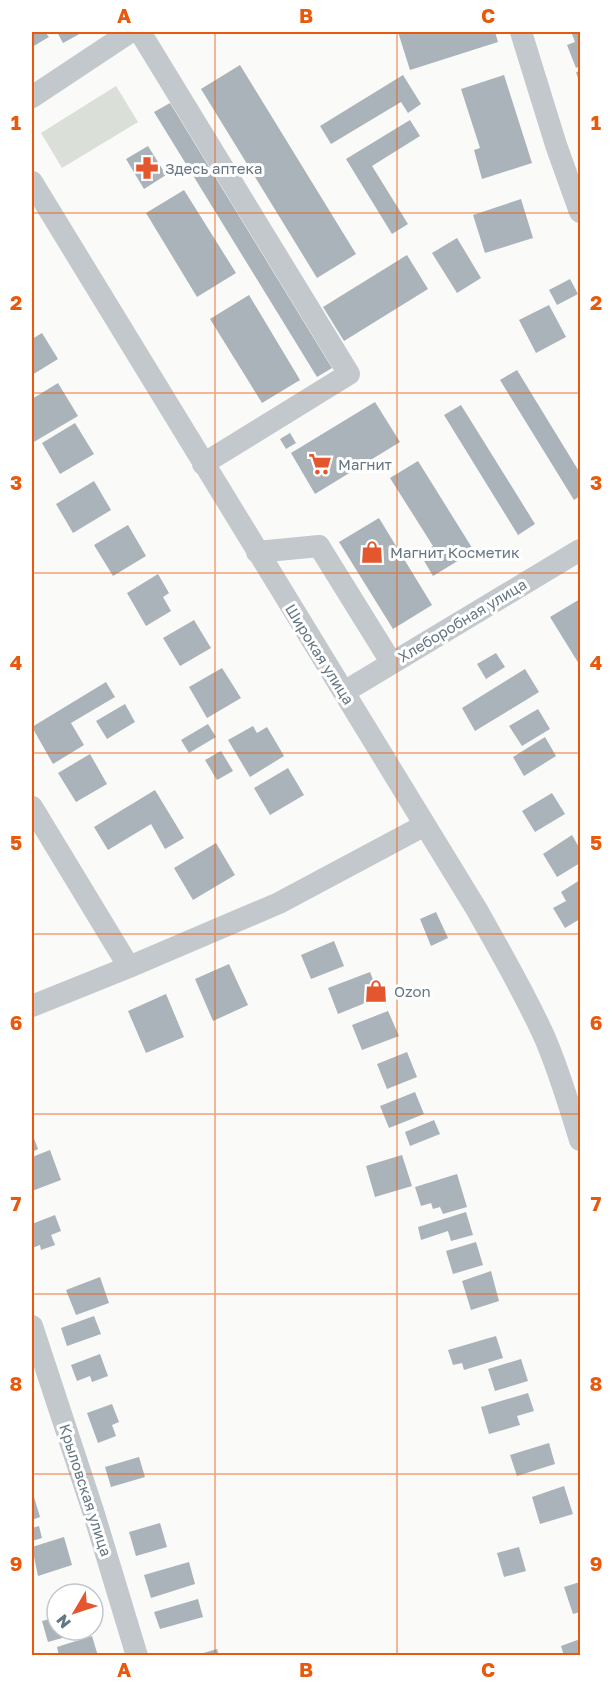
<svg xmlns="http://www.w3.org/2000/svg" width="612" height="1687" viewBox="0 0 612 1687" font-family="'Golos Text',sans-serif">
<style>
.green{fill:#dadfd7}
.building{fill:#aab3b9}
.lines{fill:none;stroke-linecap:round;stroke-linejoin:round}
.minor{stroke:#c3c8cc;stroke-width:22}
.grid{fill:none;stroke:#e8590c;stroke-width:1.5;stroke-opacity:0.55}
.labels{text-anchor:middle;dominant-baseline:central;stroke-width:6;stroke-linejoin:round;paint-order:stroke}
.poi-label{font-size:15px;fill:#657683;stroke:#fff;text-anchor:start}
.street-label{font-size:15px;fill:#657683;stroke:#fff}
.neatline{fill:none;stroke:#e8590c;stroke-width:2}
.grid-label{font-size:20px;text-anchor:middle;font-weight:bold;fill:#e8590c}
</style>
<rect width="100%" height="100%" fill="#fafaf8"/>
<path class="green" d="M116,86L138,122L62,168L41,133Z"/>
<path class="building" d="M32,32H45L49,37L32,47Z
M57,32H83L63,43Z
M398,32H495L498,42L410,70Z
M580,32V66L576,68L567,45L575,42L572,34Z
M240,65L356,254L317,278L201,89Z
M580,71V85L576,72Z
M403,75L421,104L408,113L401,102L331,144L320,126Z
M504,75L532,163L482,179L474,150L480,148L461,89Z
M170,103L332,368L317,377L154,112Z
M410,120L420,136L372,166L408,224L392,234L346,159Z
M148,146L166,175L144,189L126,159Z
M184,190L236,273L197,297L146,213Z
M521,199L533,238L485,253L473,215Z
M457,238L481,278L457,293L432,253Z
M407,255L428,289L344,341L323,307Z
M570,279L578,294L557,305L549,290Z
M249,295L300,380L262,403L210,319Z
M549,305L566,337L536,353L519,320Z
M42,333L58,359L32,375V339Z
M517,370L580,473V496L574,500L500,380Z
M58,383L78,416L32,443V399Z
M375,402L400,442L315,494L291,453Z
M461,405L535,524L518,535L444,415Z
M75,423L94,454L60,474L42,443Z
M290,433L296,443L286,449L280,439Z
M418,461L474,551L433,576L420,554L433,546L390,478Z
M94,481L111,510L73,533L56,504Z
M379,518L432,605L393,629L339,542Z
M128,525L146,556L113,576L94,545Z
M158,574L169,593L163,597L171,611L146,626L127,593Z
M580,599V663L579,664L550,617Z
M194,620L211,648L180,666L163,638Z
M496,653L505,667L486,679L477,664Z
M222,668L241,698L207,718L189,687Z
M525,669L539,692L475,731L462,708Z
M106,682L115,697L71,723L84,745L53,764L32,727Z
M125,704L135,722L107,739L96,721Z
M538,709L550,729L522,746L509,726Z
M208,724L216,737L189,753L181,740Z
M253,726L257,733L267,727L284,756L250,777L228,740Z
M545,737L556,756L524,776L513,757Z
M221,751L233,771L217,780L205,760Z
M90,754L107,784L76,802L58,773Z
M288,768L304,795L270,815L254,788Z
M155,790L184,838L165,849L151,824L108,850L94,827Z
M552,793L565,814L535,832L522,811Z
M572,835L580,849V863L557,877L543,854Z
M216,843L235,875L193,900L174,868Z
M580,880V919L565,928L553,908L566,901L561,892Z
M436,912L448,938L431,946L420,919Z
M334,941L344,966L311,979L301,955Z
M229,964L248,1005L213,1021L195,979Z
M370,972L380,997L338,1014L328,988Z
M166,994L184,1037L146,1053L128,1011Z
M388,1011L399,1036L362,1050L352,1025Z
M407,1052L417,1077L387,1089L377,1064Z
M415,1092L424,1114L389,1128L380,1106Z
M434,1120L440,1134L410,1146L405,1132Z
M32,1133L38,1149L32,1152Z
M50,1150L61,1180L32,1191V1157Z
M402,1155L412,1186L375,1197L366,1166Z
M457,1174L467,1207L443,1214L440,1207L433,1209L431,1203L421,1206L415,1187Z
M466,1212L473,1235L451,1241L448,1231L421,1240L418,1227Z
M55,1215L61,1231L51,1235L55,1245L41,1250L40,1245L32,1248V1224Z
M476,1242L483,1265L453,1274L446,1251Z
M491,1271L499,1301L471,1310L462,1281Z
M100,1277L109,1303L76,1315L66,1290Z
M94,1316L101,1334L67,1346L61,1328Z
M496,1336L503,1358L464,1370L462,1363L453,1365L448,1350Z
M100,1354L108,1376L92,1382L90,1376L77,1381L71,1365Z
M521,1359L528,1381L495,1391L488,1369Z
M528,1393L534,1411L517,1416L520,1425L489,1434L481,1407Z
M112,1404L119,1422L112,1425L116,1436L98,1443L87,1413Z
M549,1443L555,1464L517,1476L510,1455Z
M139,1457L145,1477L111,1487L105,1467Z
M564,1486L573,1514L540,1524L532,1497Z
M34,1497L40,1517L32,1520V1498Z
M160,1523L167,1547L136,1556L129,1532Z
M39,1526L42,1538L32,1541V1528Z
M64,1537L72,1565L38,1576L32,1547Z
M519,1547L526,1571L504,1577L497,1553Z
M189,1562L195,1584L151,1598L144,1575Z
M580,1582V1612L573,1614L564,1587Z
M198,1599L203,1617L160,1629L154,1612Z
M57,1617V1630L87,1631L48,1642L42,1621Z
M92,1636L98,1656H59L57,1647Z
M580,1639V1656H564L561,1646Z
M217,1649L219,1656H197V1655Z"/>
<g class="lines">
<path class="minor" d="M140,32L349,374L203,464
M521,32L556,145L580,212
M32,97L130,32
M32,182L477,910C500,951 524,992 544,1036C559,1070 569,1105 580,1140
M257,552L319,546L391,662
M344,692L580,550
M32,807L129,967
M32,1006L129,967L279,903L425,825
M32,1326L94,1514L137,1656"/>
</g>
<path class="grid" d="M215,32V1656M397,32V1656M32,213H580M32,393H580M32,573H580M32,753H580M32,934H580M32,1114H580M32,1294H580M32,1474H580"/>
<defs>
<g id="pharmacy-bare" transform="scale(1.8)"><path d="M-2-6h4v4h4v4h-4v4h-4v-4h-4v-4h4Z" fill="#e4572e" stroke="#fff" stroke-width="2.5" paint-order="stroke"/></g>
<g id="supermarket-bare" transform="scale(1.8)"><path d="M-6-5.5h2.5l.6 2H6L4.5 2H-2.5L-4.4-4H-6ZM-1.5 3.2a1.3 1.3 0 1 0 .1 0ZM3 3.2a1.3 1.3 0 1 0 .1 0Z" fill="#e4572e" stroke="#fff" stroke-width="2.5" paint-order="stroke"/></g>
<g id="shop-bare" transform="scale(1.8)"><path d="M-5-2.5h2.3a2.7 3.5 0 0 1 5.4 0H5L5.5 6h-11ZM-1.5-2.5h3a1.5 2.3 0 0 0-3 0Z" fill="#e4572e" stroke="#fff" stroke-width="2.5" paint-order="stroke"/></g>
</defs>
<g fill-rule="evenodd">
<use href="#pharmacy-bare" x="147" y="168"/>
<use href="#supermarket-bare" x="320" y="464"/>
<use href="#shop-bare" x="372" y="552"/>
<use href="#shop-bare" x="376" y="991"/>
</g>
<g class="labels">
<g class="poi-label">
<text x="165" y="168">Здесь аптека</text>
<text x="338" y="464">Магнит</text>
<text x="390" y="552">Магнит Косметик</text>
<text x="394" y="991">Ozon</text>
</g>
<g class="street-label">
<text transform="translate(462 620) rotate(-31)">Хлеборобная улица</text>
<text transform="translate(320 654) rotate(58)">Широкая улица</text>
<text transform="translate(86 1490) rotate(72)">Крыловская улица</text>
</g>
</g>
<rect width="612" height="1687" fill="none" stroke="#ffffff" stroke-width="66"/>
<g transform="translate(75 1612) rotate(231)"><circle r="28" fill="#ffffff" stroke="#c1c8cd" stroke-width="1.5"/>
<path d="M0-4.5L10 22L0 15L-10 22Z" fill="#e4572e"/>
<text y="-9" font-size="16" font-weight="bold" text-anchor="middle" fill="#657683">N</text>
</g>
<rect x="33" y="33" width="546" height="1621" class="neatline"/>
<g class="grid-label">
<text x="124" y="23">A</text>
<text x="306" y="23">B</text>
<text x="488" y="23">C</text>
<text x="16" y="130">1</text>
<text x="596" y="130">1</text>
<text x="16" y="310">2</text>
<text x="596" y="310">2</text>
<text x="16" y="490">3</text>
<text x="596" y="490">3</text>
<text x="16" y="670">4</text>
<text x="596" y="670">4</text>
<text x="16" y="850">5</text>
<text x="596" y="850">5</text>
<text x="16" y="1030">6</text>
<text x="596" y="1030">6</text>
<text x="16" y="1211">7</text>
<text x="596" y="1211">7</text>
<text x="16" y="1391">8</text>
<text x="596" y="1391">8</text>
<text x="16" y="1571">9</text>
<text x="596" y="1571">9</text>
<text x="124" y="1677">A</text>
<text x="306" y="1677">B</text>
<text x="488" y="1677">C</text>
</g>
</svg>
